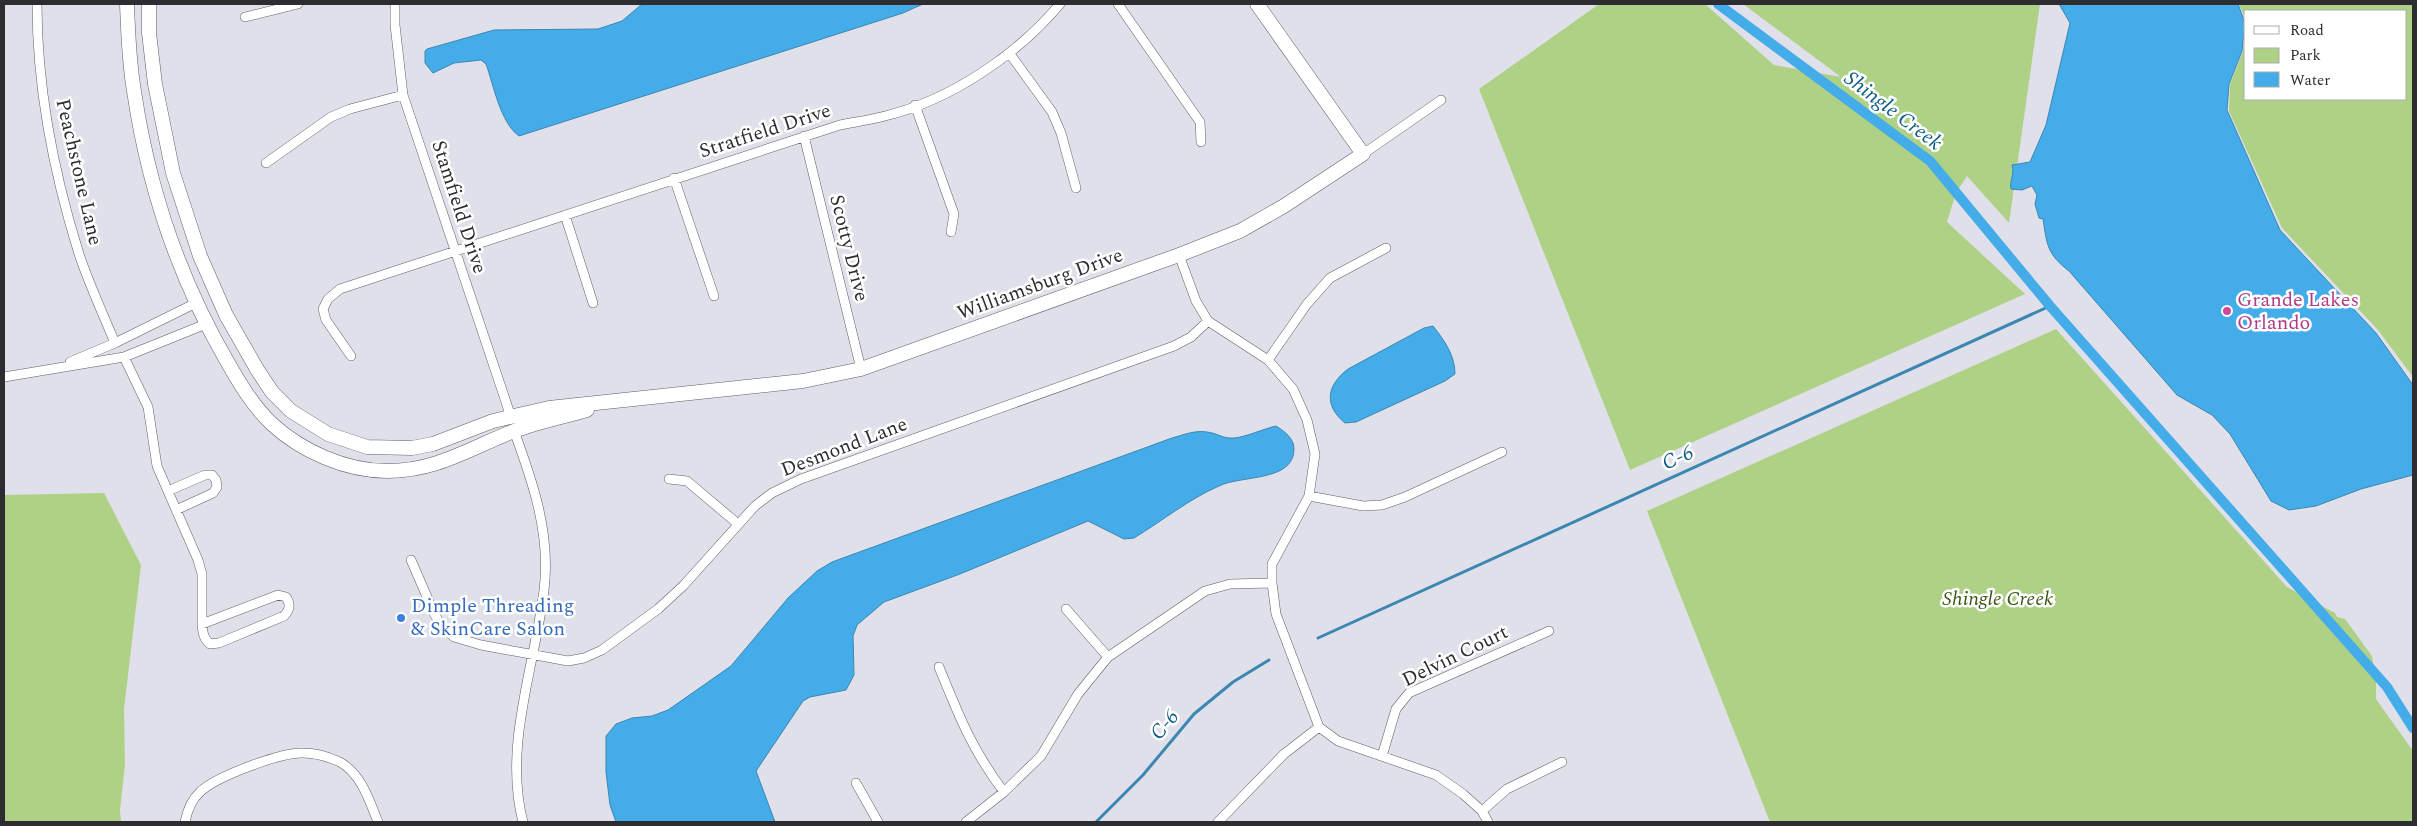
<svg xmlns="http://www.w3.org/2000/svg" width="2417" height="826" viewBox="0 0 2417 826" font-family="Spectral,serif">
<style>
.green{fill:#afd186}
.water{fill:#43ace9;stroke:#3c86b2}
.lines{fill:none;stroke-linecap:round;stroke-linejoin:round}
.stream{stroke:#3c86b2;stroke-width:3}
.canal{stroke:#43ace9;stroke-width:10}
.street-casing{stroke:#5e5e67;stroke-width:10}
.secondary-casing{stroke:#5e5e67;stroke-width:15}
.street{stroke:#fff;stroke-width:9}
.secondary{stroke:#fff;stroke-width:14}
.hotel-dot{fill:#d1479c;stroke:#fff;stroke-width:2}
.shop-dot{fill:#3f7fe0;stroke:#fff;stroke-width:2}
.labels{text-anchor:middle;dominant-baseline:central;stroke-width:5;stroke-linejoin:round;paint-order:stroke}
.street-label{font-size:20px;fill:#2d2d31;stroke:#fff}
.hotel-label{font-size:20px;fill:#b23c85;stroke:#fff;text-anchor:start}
.park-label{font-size:20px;font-style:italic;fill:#3c5615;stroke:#fff}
.shop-label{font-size:20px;fill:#366cbe;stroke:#fff;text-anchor:start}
.water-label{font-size:21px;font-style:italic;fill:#0e5e86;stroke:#fff}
</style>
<rect width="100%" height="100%" fill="#e0e0eb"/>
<path class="green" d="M1599,4H1705L1774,65L1841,77L1743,4H2040L2009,223L1967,176L1956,193L1947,222L2025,294L1630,470L1479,89Z
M2239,4H2413V377L2378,330L2282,228L2229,111L2230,84L2243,51L2246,25V99H2406V11H2246V21Z
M2056,329L2287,587L2335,613L2337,617L2345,619L2372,656L2376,680V699L2413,751V822H1770L1647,511Z
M104,493L141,565L124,709L125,765L120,810L121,822H4V495Z"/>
<path class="water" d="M642,4H923L903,13L519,136C500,122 494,86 486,64L481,60L454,63L433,73L425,63V51L427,49L494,30L598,29L622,21Z
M2059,4H2238L2245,23L2242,51L2229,84L2227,110L2280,230L2376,333L2413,385V475L2361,489L2316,506L2289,510L2271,501L2230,434L2212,415L2177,395L2069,271C2047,254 2047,245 2043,219L2039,218L2035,204L2037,195L2032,186L2022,190L2011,189C2009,181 2015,175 2012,165L2030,162L2046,125L2070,23Z
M1433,326C1444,340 1455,355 1455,374L1445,381L1356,422L1345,423C1323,405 1327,385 1348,369L1424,328Z
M1276,426C1284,431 1294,438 1294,449C1294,482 1241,475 1219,486C1189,499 1162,521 1134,538L1124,539L1088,521L960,574L884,602L857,625L853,636L854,675L846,690L810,697L803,701L756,771L775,822H616L610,805L606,772V736L616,724L632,718L652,716L668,710L731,666L788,598L817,571L832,562L1172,438C1183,435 1195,430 1207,432C1217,433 1223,439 1234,438C1246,437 1263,429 1276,426Z"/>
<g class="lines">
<path class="stream" d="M1318,638L2050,306
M1096,822L1143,775L1194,714L1233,682L1269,660"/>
<path class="canal" d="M1718,4L1930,161L2050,306L2387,687L2413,728"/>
<g class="street-casing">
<path id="street" d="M37,4C37,88 54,174 79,254C89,284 103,314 115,343
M395,4V25L403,95L511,417
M1118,4L1200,122L1201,142
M245,17L298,4
M1010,54L1052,112L1061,133L1076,188
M915,105L954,214L951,232
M804,136L861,369
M1363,154L1441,100
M266,163L331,117L350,109L403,95
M674,178L714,296
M565,215L593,303
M1179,255L1196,301L1208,321L1268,360L1293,389L1307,420L1315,454L1309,496L1272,564V583L1276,614L1319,727L1338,741L1436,775L1463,794L1482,811L1488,822
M351,356L326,320L323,309L328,299L340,289L840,125C855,122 870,120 885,116C951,100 1017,55 1060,4
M124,357L148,407L157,466L198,560L202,574V624C203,633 203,638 210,644L219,643L284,616C290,609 291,605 286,597L278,595L202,624
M1268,360L1307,304L1330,278L1386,248
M70,362L115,343L196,303
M4,377L124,357L206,324
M514,431C533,482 551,535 544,590C535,666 503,746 523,822
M669,479L687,481L738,524
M168,491L205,475H212L216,480L217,487L213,493L176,510
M1309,496L1363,506L1382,505L1405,497L1502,452
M411,560L434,613L441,626L454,637L481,645L568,661L584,658L602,650L658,609L683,586L755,506L772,493L801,479L1174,346L1191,337L1208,321
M1066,609L1108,657
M939,667C959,716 972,750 1004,792
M1382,756L1396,709L1409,693L1549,631
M856,783L878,822
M1482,811L1507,789L1562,762
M185,822C187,812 191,800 200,792C215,777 281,752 303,753C314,753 329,757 340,762C362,775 369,800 378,822
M966,822L1004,792L1041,756L1078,694L1108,657L1205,591L1230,584L1272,583
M1218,822L1284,754L1319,727"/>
</g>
<g class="secondary-casing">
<path id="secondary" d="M127,4C128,33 129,62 134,91C148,186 179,279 228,363C240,384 253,406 272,424C301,451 346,471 387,471C437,471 470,448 514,431C538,422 563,417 587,410
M149,4V33L155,84L173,173L200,256L226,315L258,371L272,392L291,411L328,434L367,447L412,448L433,444L493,421L549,408L803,381L861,369L1179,255L1240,231L1284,206L1363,154L1257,4"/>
</g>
<use href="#street" class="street"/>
<use href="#secondary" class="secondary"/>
</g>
<circle class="hotel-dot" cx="2227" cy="311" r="5"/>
<circle class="shop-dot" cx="401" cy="618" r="5"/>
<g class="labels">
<g class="street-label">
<text transform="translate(765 131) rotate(-18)">Stratfield Drive</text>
<text transform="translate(79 172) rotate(77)">Peachstone Lane</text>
<text transform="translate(459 207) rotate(72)">Stamfield Drive</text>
<text transform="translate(849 248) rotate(76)">Scotty Drive</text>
<text transform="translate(1040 284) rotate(-20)">Williamsburg Drive</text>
<text transform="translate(844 447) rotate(-21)">Desmond Lane</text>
<text transform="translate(1455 656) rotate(-26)">Delvin Court</text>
</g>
<g class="hotel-label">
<text x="2237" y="300">Grande Lakes<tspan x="2237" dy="23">Orlando</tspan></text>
</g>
<g class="park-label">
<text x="1998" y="599">Shingle Creek</text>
</g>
<g class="shop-label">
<text x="411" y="606">Dimple Threading<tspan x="411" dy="23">&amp; SkinCare Salon</tspan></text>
</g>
<g class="water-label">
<text transform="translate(1893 111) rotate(37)">Shingle Creek</text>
<text transform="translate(1678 458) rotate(-24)">C-6</text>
<text transform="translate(1165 725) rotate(-50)">C-6</text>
</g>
</g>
<rect width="2417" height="826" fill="none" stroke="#2d2d31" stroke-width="10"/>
<rect x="2244" y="10" width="162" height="90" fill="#ffffff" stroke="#ababad"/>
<rect x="2254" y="26" width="25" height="8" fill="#ffffff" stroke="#ababad"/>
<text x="2290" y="35" font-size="15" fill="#2d2d31">Road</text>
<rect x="2254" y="48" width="25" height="15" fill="#afd186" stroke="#ababad"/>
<text x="2290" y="60" font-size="15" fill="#2d2d31">Park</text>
<rect x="2254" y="72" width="25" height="15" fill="#43ace9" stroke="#ababad"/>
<text x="2290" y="85" font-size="15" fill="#2d2d31">Water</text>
</svg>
